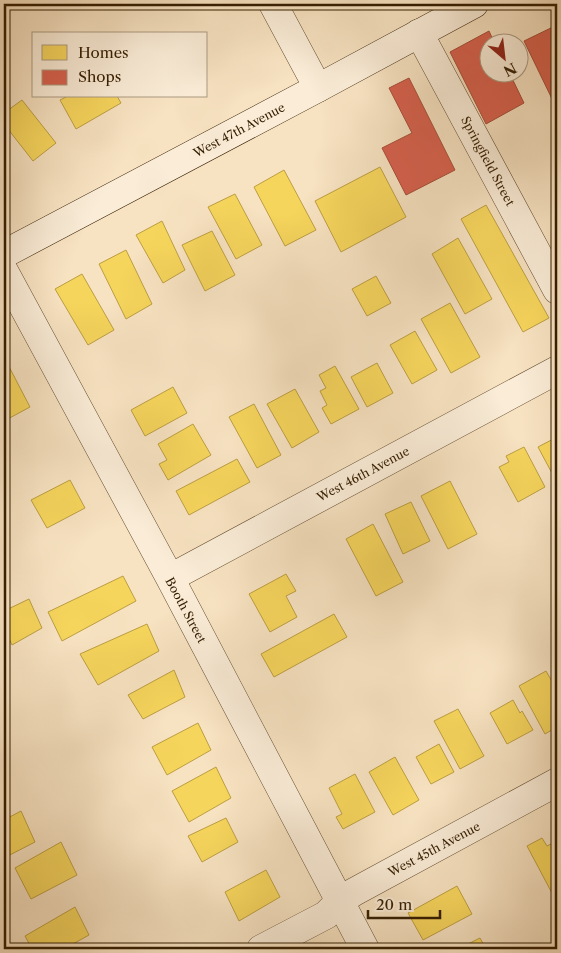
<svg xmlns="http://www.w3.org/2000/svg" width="561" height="953" viewBox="0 0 561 953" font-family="'Libre Caslon Text',serif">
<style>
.homes{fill:#f6d55c;stroke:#bc9e41}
.shops{fill:#d6604d;stroke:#a64c36}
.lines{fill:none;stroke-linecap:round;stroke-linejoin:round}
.street-casing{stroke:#664f31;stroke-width:29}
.secondary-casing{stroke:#351e01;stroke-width:29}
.street{stroke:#faecd7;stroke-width:28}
.secondary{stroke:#faecd7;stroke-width:28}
.labels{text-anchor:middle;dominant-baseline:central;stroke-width:5;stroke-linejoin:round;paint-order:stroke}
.street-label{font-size:12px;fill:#351e01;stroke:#faecd7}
</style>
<rect width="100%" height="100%" fill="#f7e2c1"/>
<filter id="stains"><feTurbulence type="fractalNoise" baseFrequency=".004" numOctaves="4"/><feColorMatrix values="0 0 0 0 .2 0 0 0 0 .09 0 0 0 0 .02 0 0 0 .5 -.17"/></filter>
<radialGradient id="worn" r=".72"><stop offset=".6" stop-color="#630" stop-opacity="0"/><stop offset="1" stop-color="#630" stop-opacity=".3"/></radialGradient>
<path class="homes" d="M68,96H117L121,103L76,129L60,100Z
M22,100L56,143L33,161L4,124V113Z
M380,167L406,217L341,252L315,201Z
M284,170L316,230L285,246L254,187Z
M235,194L262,245L236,259L208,207Z
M486,205L549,318L523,332L461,219Z
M162,221L185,270L163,283L136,235Z
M212,231L235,275L205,291L182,245Z
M458,238L492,299L465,314L432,254Z
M126,250L152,304L126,319L99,264Z
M82,274L114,330L88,345L55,289Z
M376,276L391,303L367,316L352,289Z
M450,303L480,357L451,373L421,319Z
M415,331L437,370L412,384L390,345Z
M4,357L30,407L4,421Z
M377,363L393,393L367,407L351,377Z
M335,366L359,409L331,424L322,408L327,405L320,391L326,388L319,375Z
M173,387L187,413L145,436L131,410Z
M295,389L319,432L292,448L267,404Z
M254,404L281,455L257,468L229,417Z
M193,424L211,455L168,480L159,464L167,460L158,444Z
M557,437V475L554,477L538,447Z
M524,447L545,487L518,502L499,467L509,462L506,456Z
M237,459L250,482L189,515L176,491Z
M70,480L85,508L47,528L31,500Z
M450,481L477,534L448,549L421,496Z
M411,502L430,541L403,554L385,514Z
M373,524L403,582L376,596L346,539Z
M286,574L296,591L286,596L297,617L270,632L249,594Z
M123,576L136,601L62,641L48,612Z
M29,599L42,628L12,645L4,628V611Z
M334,614L347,637L274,677L261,654Z
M147,624L159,651L98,685L80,654Z
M174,670L185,697L143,719L128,695Z
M546,671L557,690V727L545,734L519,686Z
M513,700L520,713L522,711L533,730L507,744L490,713Z
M458,709L484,756L460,769L434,721Z
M198,723L211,750L167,775L152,747Z
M439,744L454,772L431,784L416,757Z
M395,757L419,800L393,815L369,772Z
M216,767L231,798L189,822L172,791Z
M355,774L375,812L343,829L336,817L342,814L329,788Z
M21,811L35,842L4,858V820Z
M226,818L238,842L202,862L188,836Z
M542,838L547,846L555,842L557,846V893L553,895L527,846Z
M61,842L77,875L31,899L15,868Z
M266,870L280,897L239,921L225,892Z
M457,886L472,914L423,940L408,913Z
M75,907L89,935L64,949H32L25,936Z
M480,938L486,949H458Z"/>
<path class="shops" d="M557,25V101L554,103L524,41Z
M489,31L494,42H488V72H509L524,103L486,124L450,52Z
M409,78L455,170L406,195L382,148L412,133L389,88Z"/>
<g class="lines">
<g class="street-casing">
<path id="street" d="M273,4L318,88
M419,33L557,290
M4,271L170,578L365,949
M170,578L557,370
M261,949L326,915L340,901L354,892L557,782"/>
</g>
<g class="secondary-casing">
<path id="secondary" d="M4,254L318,88L474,4"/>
</g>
<use href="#street" class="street"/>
<use href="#secondary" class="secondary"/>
</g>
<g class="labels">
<g class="street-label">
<text transform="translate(239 130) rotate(-28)">West 47th Avenue</text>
<text transform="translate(488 161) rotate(62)">Springfield Street</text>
<text transform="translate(363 474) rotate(-28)">West 46th Avenue</text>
<text transform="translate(186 610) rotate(62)">Booth Street</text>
<text transform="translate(434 849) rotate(-28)">West 45th Avenue</text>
</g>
</g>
<rect width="561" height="953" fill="none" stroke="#f7e2c1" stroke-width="20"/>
<rect x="5" y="5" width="551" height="943" fill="none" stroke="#351e01" stroke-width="2.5"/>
<rect x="10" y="10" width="541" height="933" fill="none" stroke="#351e01"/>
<rect x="32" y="32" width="175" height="65" fill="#faecd7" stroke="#ab9a81"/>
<rect x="42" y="45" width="25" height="15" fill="#f6d55c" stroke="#ab9a81"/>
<text x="78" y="58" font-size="15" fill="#351e01">Homes</text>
<rect x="42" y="70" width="25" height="15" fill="#d6604d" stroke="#ab9a81"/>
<text x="78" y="82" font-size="15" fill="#351e01">Shops</text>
<g transform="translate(504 58) rotate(152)"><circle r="24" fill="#faecd7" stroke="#ab9a81"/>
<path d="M0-4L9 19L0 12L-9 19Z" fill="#8f2418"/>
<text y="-8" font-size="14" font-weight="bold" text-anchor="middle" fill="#351e01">N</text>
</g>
<path d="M368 910v8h72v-8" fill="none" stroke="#351e01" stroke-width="2.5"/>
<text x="376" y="910" font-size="15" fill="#351e01" stroke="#faecd7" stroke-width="4" paint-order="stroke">20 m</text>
<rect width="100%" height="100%" filter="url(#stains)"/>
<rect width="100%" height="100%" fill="url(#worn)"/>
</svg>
